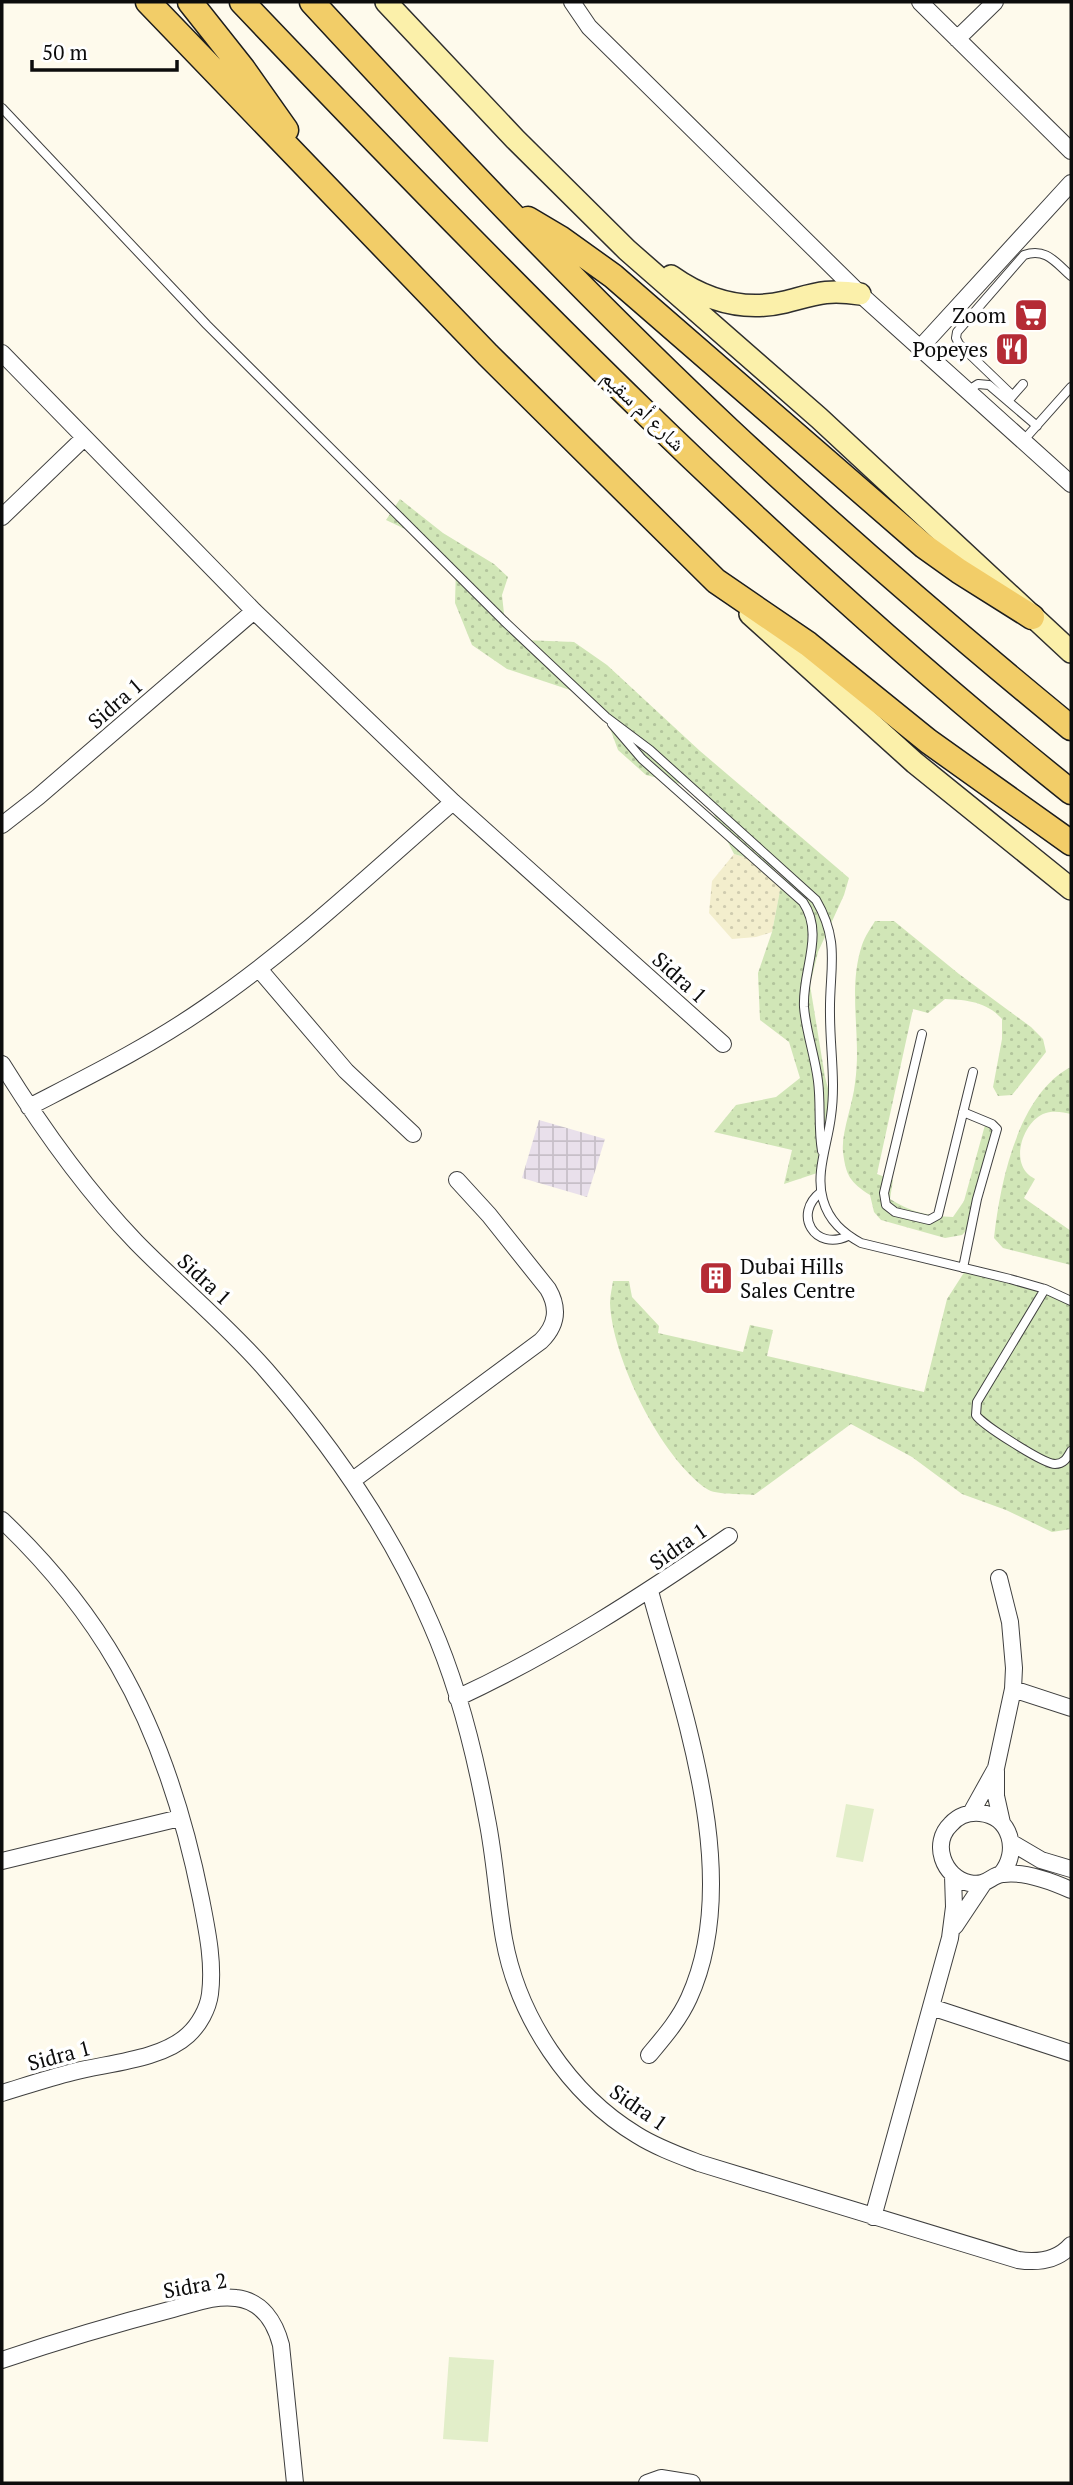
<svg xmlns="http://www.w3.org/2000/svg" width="1073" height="2485" viewBox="0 0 1073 2485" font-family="'PT Serif','Noto Naskh Arabic',serif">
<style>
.industrial{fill:url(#industrial-grid)}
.farmland{fill:url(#farmland-dots)}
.garden{fill:url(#garden-dots)}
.pitch{fill:#e2eec9}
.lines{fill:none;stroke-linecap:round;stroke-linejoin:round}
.lane-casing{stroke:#3f3f3f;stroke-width:10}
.street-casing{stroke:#3f3f3f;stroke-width:18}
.secondary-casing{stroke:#2e2e2e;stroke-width:24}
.primary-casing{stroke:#1d1d1d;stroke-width:27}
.lane{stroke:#fff;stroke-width:8}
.street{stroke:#fff;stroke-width:16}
.secondary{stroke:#fbf0aa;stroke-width:21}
.primary{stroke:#f2cd68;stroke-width:24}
.labels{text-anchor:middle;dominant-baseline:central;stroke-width:7;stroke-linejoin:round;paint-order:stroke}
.poi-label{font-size:21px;fill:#0c0c0c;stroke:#fff;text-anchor:end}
.street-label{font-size:21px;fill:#0c0c0c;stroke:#fff}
</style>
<defs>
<pattern id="industrial-grid" width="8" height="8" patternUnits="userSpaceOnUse" patternTransform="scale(1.75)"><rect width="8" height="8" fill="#e9e0eb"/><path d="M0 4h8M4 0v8" fill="none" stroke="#c7bfc8"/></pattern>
<pattern id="farmland-dots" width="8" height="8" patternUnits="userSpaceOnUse" patternTransform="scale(1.75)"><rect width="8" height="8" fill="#f3eecd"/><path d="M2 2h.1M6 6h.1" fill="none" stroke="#cfcbaf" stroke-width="1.8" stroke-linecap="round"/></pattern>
<pattern id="garden-dots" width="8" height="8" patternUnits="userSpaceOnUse" patternTransform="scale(1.75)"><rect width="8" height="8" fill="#d1e6b7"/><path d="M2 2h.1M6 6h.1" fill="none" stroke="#b2c49c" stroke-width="1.8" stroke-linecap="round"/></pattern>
</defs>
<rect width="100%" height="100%" fill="#fefaec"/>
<path class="industrial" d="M539,1120L605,1139L587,1197L522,1178Z"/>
<path class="farmland" d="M734,854L763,863L783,875L772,932L756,937L732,939L709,913L712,881Z"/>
<path class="garden" d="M400,499L443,533L494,564L508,577L502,595L505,623L524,640L574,642L607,665L700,751L849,878L844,895L818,952L810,985L825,1077L832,1104L823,1171L784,1184L792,1150L714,1132L736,1105L776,1097L800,1078L789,1042L760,1020L758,973L772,932L783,875L763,863L734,854L712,811L688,786L646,775L618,750L604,712L570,690L507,669L472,645L455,603L456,567L424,538L386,520Z
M875,921H894L959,974L1031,1027L1043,1039L1046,1052L1012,1095L998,1096L993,1087L1002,1039V1019C987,1002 968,1000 945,999L928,1013L913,1009L877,1174L893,1180L890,1199C911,1212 928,1216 953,1217L964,1201L985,1125L994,1123L973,1224L962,1235L945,1238L881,1220L874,1212L870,1195C850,1182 846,1176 843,1152C841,1133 853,1104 855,1083C862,1037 847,990 862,945C865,936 871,928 875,921Z
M1071,1067V1114C1063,1112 1052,1110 1043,1114C1025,1122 1012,1155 1026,1172C1028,1175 1032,1177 1035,1179L1024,1198L1071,1231V1265L1003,1248L994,1238C1000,1183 1018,1094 1071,1067Z
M965,1271L1047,1288L1071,1296V1529L1052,1532L1006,1510L962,1494L912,1457L851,1424L754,1495C743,1494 715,1495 707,1489C661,1458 612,1358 610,1303C610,1296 612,1288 613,1281H629L632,1297L659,1326L658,1333L743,1352L750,1325L773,1330L767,1356L924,1392L947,1299Z"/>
<path class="pitch" d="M846,1804L874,1809L863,1862L836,1857Z
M449,2357L494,2360L488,2442L443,2439Z"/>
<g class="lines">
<g class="lane-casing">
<path id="lane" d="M2,108L207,325L504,621L606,717L650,750L816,900C841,943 829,969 830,1014C830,1049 836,1082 831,1116C828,1143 815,1173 823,1200C829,1221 843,1233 861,1243L1010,1279L1045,1289L1071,1301
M967,391L978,384L989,385L1037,426
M1012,395L959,344L956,338L957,332L1024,255C1046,247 1056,263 1071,276
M1009,400L1023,384
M1023,441L1071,387
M612,724L642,759L803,902C825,935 802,970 804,1007C806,1032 815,1056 818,1081C821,1104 818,1128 822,1151
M922,1034L884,1193L886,1205L895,1212L929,1220L938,1215L973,1072
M821,1192C792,1214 815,1252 848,1236
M963,1268L977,1199L997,1129L992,1124L963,1112
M1045,1289L977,1402L976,1415C981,1424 1044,1464 1055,1464C1064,1464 1067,1458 1071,1451"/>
</g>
<g class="street-casing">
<path id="street" d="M572,2L589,27L860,294L1071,484
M920,2L1071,151
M957,39L995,2
M920,348L1071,183
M2,353L254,611L453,802L723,1044
M2,517L84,438
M2,825L38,797L254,611
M259,969L346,1071L413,1134
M2,1064C41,1127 84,1188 136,1242C178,1285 226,1324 266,1370C333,1447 391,1530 431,1624C458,1685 475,1753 487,1819C495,1859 497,1899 504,1939C518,2017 569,2094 637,2135C656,2147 678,2155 699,2163L1018,2260C1038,2263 1057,2261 1071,2245
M29,1107C89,1076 150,1046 206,1007C294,947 372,872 453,802
M353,1480L541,1341C557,1325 559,1308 548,1289L489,1215L457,1180
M2,1520C47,1563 87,1611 118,1665C159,1736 185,1819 201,1899C207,1930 214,1962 210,1994C208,2009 199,2025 188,2035C161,2060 108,2063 73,2072C49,2078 25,2086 2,2093
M1013,1689L1071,1708
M457,1698C554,1653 642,1596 729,1536
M996,1771V1796L1002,1823
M971,1813L996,1768L1013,1689L1014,1668L1010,1622L999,1578
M1012,1843L1041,1860L1071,1869
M2,1861L180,1818
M1001,1874C1020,1852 1011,1816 980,1813C969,1812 958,1816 951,1824C931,1843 943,1877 969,1883C988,1887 990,1875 1003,1874C1025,1871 1051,1881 1071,1890
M955,1926L983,1884
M931,2007L1071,2053
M649,2055C664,2037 679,2020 689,1998C744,1878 683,1712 650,1591
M873,2217L950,1938L954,1907L953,1876
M2,2360C58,2341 115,2324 173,2309C193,2304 215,2295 236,2298C262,2301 275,2322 281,2345L295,2483
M647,2483L661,2478L692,2483"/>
</g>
<g class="secondary-casing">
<path id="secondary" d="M386,2L515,139L627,250L819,418L1071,652
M671,276C705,300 743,312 785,302C816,294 826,289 860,294
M750,614L915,763L1071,889"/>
</g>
<g class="primary-casing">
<path id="primary" d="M148,2L488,355L716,581L808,644L928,741L1071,843
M190,2L243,69L286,130
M242,2C505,278 773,553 1071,792
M312,2C447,148 583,293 729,430C839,533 954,632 1071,728
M528,219L560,238L613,276L924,546L959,571L1032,617"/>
</g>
<use href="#lane" class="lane"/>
<use href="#street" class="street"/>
<use href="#secondary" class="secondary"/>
<use href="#primary" class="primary"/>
</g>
<defs>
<g id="supermarket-square" transform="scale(1.75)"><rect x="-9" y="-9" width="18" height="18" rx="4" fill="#b52b35" stroke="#fff"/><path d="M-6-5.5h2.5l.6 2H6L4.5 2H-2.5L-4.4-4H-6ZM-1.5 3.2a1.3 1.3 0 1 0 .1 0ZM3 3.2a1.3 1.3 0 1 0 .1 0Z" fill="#fff"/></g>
<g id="restaurant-square" transform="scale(1.75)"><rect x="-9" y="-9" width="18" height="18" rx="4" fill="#b52b35" stroke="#fff"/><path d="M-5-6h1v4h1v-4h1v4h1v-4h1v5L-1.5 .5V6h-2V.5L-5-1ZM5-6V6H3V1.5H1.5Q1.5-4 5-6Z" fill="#fff"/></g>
<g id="building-square" transform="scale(1.75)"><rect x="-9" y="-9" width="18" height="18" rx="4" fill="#b52b35" stroke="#fff"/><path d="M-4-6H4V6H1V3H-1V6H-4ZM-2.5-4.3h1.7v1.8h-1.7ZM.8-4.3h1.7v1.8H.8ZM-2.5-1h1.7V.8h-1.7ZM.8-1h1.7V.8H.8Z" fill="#fff"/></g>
</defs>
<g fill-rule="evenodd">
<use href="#supermarket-square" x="1031" y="315"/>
<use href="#restaurant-square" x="1012" y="349"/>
<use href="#building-square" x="716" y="1278"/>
</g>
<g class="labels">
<g class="poi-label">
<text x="1006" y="315">Zoom</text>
<text x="988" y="349">Popeyes</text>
<text x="740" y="1266" text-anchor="start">Dubai Hills<tspan x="740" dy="24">Sales Centre</tspan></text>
</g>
<g class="street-label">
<text transform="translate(644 410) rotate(44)">شارع أم سقيم</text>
<text transform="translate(115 703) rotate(-41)">Sidra 1</text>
<text transform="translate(680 977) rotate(42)">Sidra 1</text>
<text transform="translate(205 1279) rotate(43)">Sidra 1</text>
<text transform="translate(678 1546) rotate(-35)">Sidra 1</text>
<text transform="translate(59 2055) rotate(-15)">Sidra 1</text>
<text transform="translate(639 2107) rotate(35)">Sidra 1</text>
<text transform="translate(195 2285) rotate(-10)">Sidra 2</text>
</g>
</g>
<rect width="1073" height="2485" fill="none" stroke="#0c0c0c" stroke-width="7"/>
<path d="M32 60v10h145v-10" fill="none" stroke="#0c0c0c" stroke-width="3.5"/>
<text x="42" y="60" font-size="21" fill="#0c0c0c" stroke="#ffffff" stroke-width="5" paint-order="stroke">50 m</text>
</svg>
